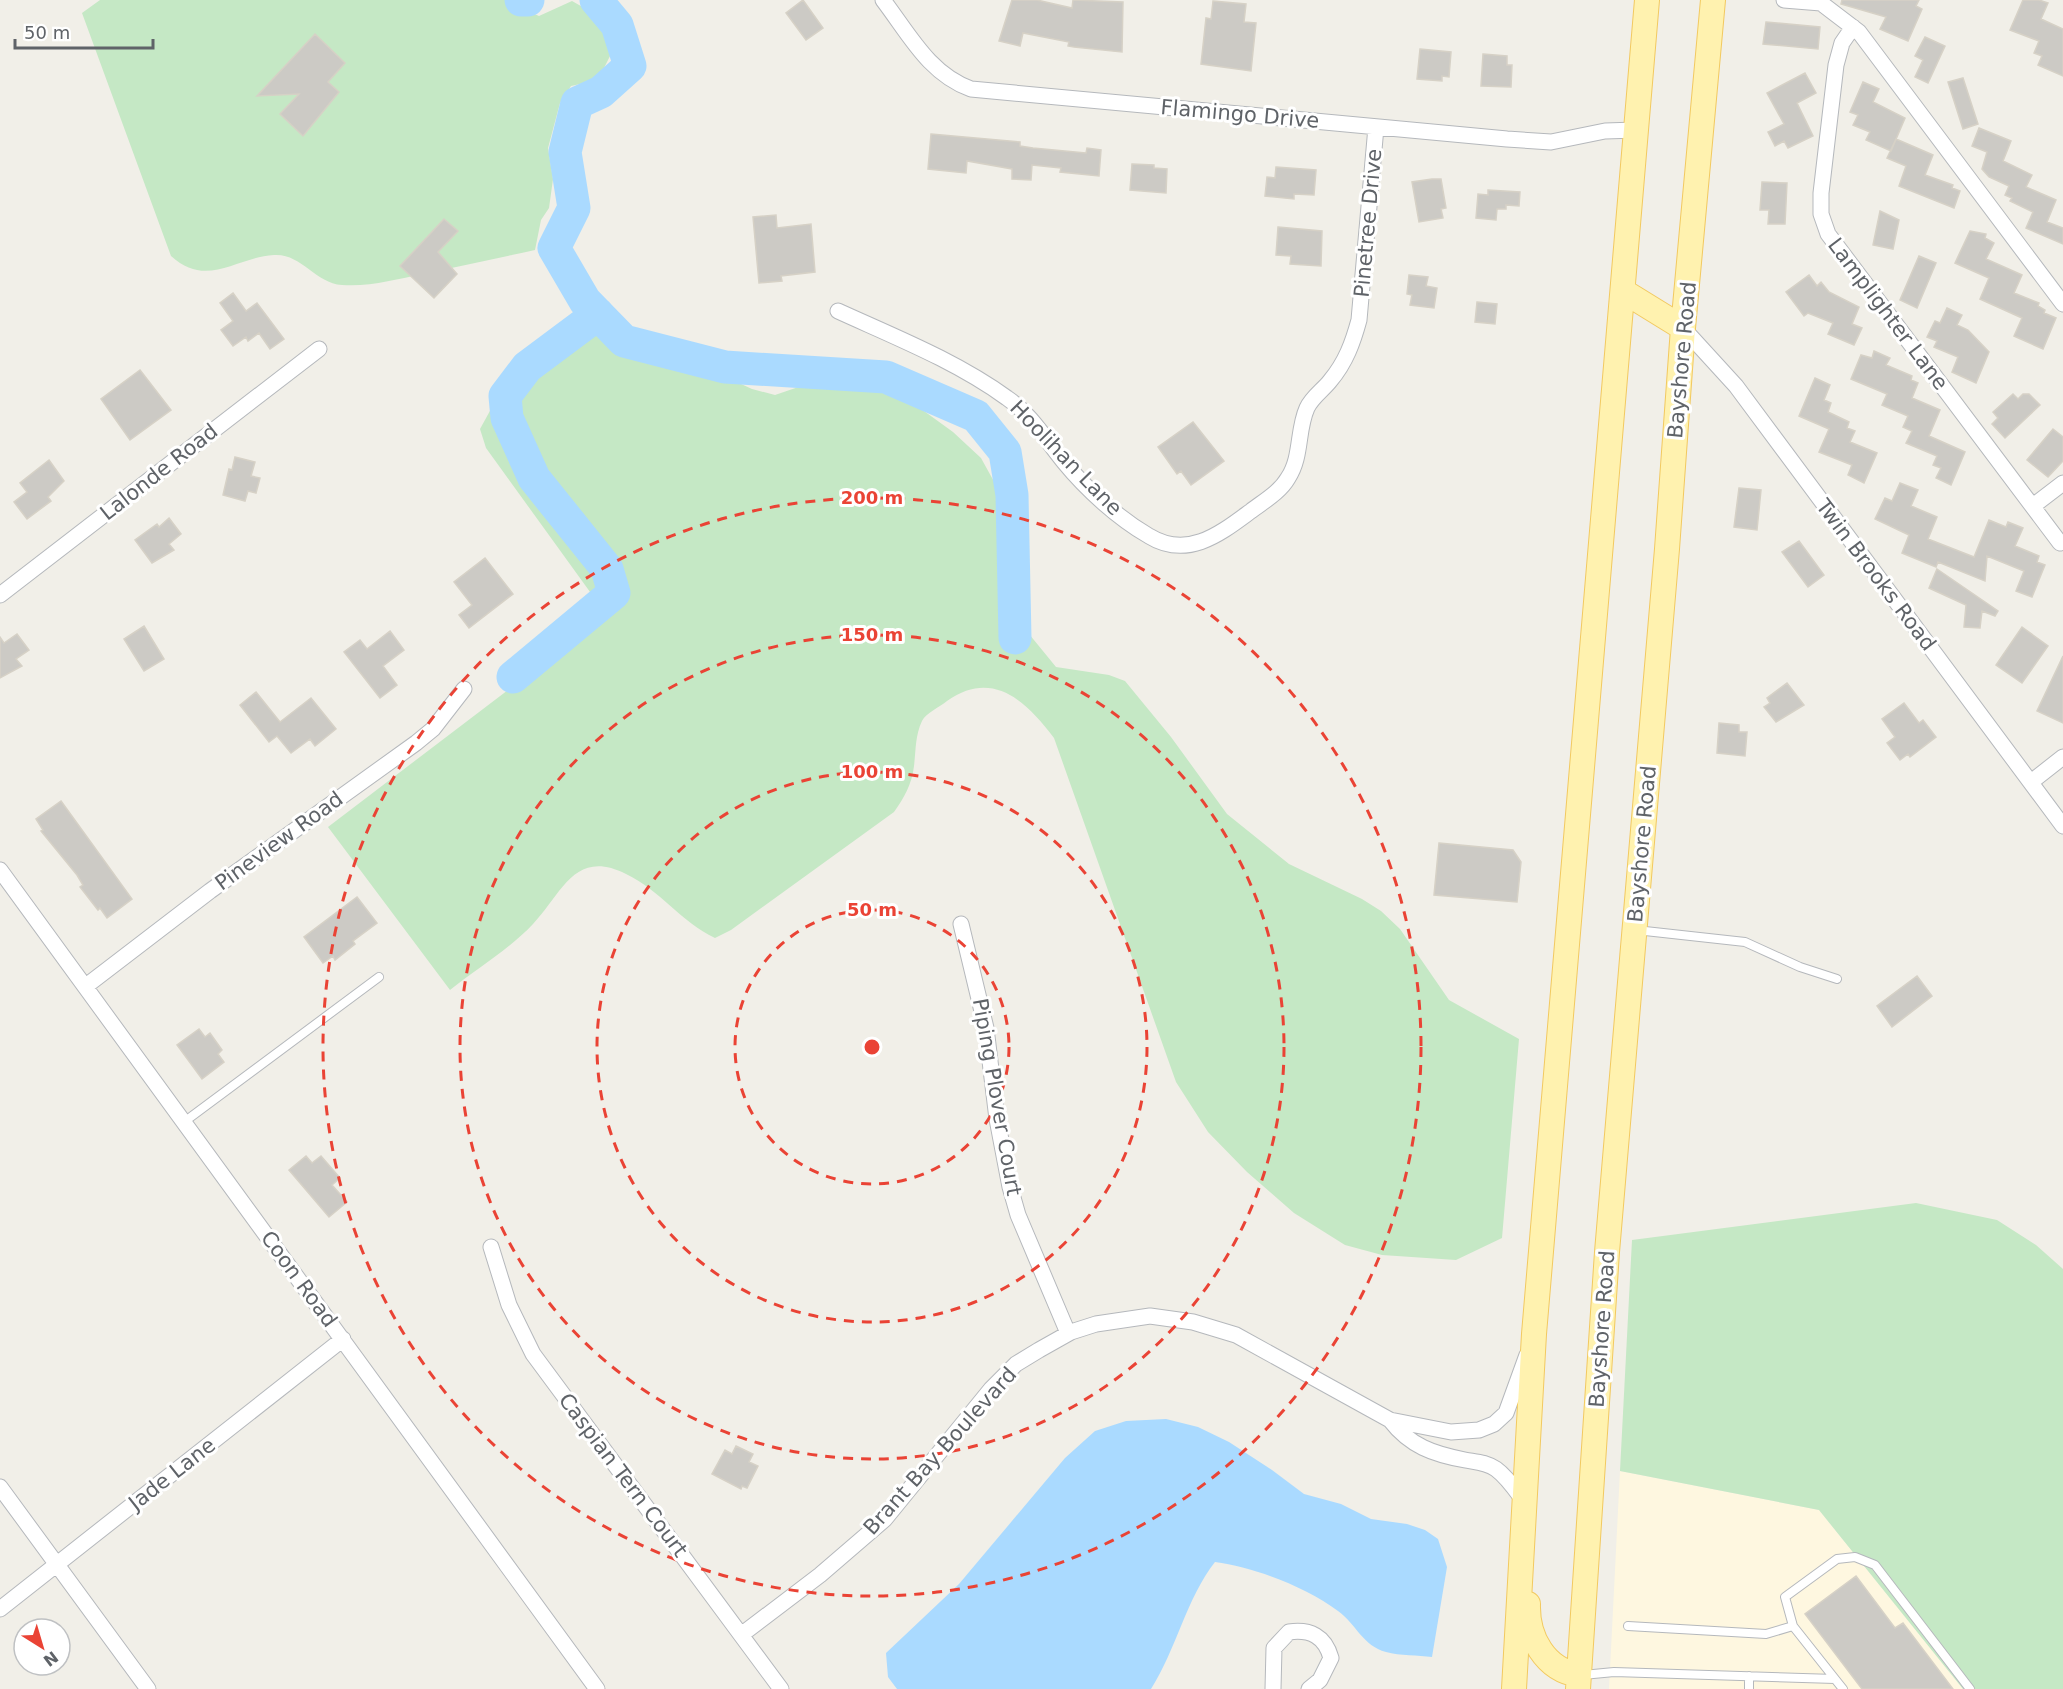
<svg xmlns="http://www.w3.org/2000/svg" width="2063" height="1689" viewBox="0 0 2063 1689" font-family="'DejaVu Sans',sans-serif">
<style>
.commercial{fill:#fef7e0}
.green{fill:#c5e8c5}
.water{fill:#aadaff}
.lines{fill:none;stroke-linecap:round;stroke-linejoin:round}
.river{stroke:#aadaff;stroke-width:33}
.building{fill:#cccac5;stroke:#d6d1c6;stroke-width:1.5}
.service-casing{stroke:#b5b8bc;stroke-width:10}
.minor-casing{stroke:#b5b8bc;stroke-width:17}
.primary-casing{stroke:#f2c960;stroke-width:26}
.service{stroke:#fff;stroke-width:8}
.minor{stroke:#fff;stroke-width:15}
.primary{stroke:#fff2af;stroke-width:24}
.ring{fill:none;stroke:#ea4335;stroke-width:3;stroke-dasharray:10 8}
.labels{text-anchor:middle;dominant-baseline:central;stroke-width:6;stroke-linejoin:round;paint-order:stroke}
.street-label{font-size:21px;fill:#5f6368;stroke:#fff}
.centre{fill:#ea4335;stroke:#fff;stroke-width:3}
.ring-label{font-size:18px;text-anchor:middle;font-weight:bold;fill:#ea4335;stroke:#fff;stroke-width:6;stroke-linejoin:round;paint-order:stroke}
</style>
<rect width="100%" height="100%" fill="#f1efe8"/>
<path class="commercial" d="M1620,1471L1819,1510L1963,1689H1609Z"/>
<path class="green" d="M100,0H512L520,8L539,16L572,1L602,18L612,52L598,80L571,86L560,103L548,148L553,179L549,208L541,220L535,250C498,258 461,266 423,274C397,279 370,287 342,285C315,283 301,253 274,255C236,257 207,289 171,256L82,13Z
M595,317L752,389L775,395L816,381L856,386L906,398L953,432L981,458L997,487L1003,509L999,592L1011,612L1056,667L1109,675L1125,681L1171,737L1227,814L1289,864L1362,899L1381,911L1400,929L1449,1000L1519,1039L1502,1238L1456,1260L1382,1255L1345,1245L1294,1213L1247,1172L1208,1132L1176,1082L1054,738C1026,701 993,669 947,701C940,707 926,713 922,721C915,736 916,750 914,766C912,784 904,798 894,812L731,930L715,938C681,922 660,890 626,874C574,848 562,894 533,924C512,947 475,970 450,990L328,827L588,629L598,618V603L486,448L480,429L491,409Z
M1916,1203L1997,1220L2036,1245L2063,1269V1689H1963L1819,1510L1620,1471L1632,1240Z"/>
<path class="water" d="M1166,1419L1198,1427L1229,1442L1272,1470L1304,1494L1341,1504L1371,1519L1407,1524L1425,1530L1438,1539L1447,1567L1432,1657C1418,1655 1400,1656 1386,1652C1363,1646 1356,1624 1338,1611C1306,1587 1254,1567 1215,1562C1187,1597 1176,1650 1151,1689H897L888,1677L886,1653L959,1584L1065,1458L1095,1431L1126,1421Z"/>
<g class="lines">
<path class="river" d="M521,0H528
M596,0L617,25L630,66L601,92L577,103L565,152L574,208L554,248L585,301L624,341L725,367L886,377L976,416L1005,452L1012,495L1015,638
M513,677L614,593L607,569L534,478L507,418L505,396L527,367L598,314"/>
</g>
<path class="building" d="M803,0L823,28L806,40L786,13Z
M1012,0H1037L1072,8L1073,0L1123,2L1122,52L1074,47L1068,46L1069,42L1023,33L1020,46L999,41Z
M1842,0H1919L1916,6L1922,9L1908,41L1880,29L1886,17L1841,4Z
M2023,0H2039L2048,3L2041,19L2063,29V76L2038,65L2042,56L2034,53L2039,41L2010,30Z
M1213,1L1246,4L1244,22L1256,23L1251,71L1201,64L1206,18L1211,19Z
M1766,22L1820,27L1818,49L1763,44Z
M315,34L345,63L328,82L339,92L303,136L280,114L299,94L257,96Z
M1925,37L1945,46L1928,83L1915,77L1923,60L1915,56Z
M1420,49L1451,52L1449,77L1442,76V81L1417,79Z
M1483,54L1507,56V65H1512L1511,87L1481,86Z
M1805,73L1816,93L1797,103L1813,136L1788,148L1784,141L1775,146L1768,132L1784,124L1767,93Z
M1963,78L1978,124L1963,129L1948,82Z
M1863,82L1879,89L1873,102L1905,118L1891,151L1866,140L1870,132L1853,125L1858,115L1850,112Z
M1979,128L2011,141L2003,161L2032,175L2026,187L2056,200L2047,222L2063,228V244L2026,228L2033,212L2010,201L2012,198L2005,195L2009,186L1989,177L1982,169L1987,152L1972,146Z
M931,134L1020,142V146L1033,148L1086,153L1087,148L1101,150L1099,176L1060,172L1061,168L1032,165L1031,180L1012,179V169L967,161L966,173L928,169Z
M1896,139L1933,155L1925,175L1953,185L1952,188L1960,191L1954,208L1899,186L1906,166L1887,158Z
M1132,164L1154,165V168L1167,169L1166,193L1130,190Z
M1276,167L1316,170L1314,195L1294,194V199L1265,196L1267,177L1275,178Z
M1432,179H1441L1446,208L1441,209L1443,218L1419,222L1412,182Z
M1762,182L1787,183L1785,224H1768L1769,210H1760Z
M1488,190L1520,192L1519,206L1506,205V209H1497L1496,220L1476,218L1478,194L1488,195Z
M1880,211L1899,220L1893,249L1873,245Z
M776,215L777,228L811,224L815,272L781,276L782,281L759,283L753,217Z
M444,219L458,231L438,252L457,274L434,298L400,266Z
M1278,227L1322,231L1321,266L1290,264L1291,256L1276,255Z
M1970,231L1986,234L1985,238L1994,243L1986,259L2022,275L2014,293L2039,303L2038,306L2045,310L2044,313L2056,318L2043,349L2014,336L2022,318L1980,299L1989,278L1955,263Z
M1919,256L1936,263L1917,308L1900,300Z
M1409,275L1428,277L1426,286L1437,288L1434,308L1410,305L1412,295L1407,294Z
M1809,275L1817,286L1821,282L1829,292L1859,307L1852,324L1862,328L1854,345L1828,334L1833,323L1808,313L1804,316L1786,292Z
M233,293L246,311L257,303L284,339L270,349L259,333L248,341L246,337L233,346L221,330L233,321L220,303Z
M1477,302L1497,304L1495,324L1475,322Z
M1947,308L1962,315L1957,325L1968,330L1989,352L1976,383L1952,372L1958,357L1934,347L1937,341L1927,337L1935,321L1940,323Z
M1874,351L1890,358L1886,365L1912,376L1911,380L1918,383L1912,398L1940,410L1929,436L1965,452L1951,485L1936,478L1941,468L1933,465L1937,456L1906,443L1912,431L1903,427L1908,416L1882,405L1887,394L1851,379L1861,355L1872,358Z
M140,370L171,410L130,440L101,399Z
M1815,378L1830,385L1824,400L1831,403L1828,412L1849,422L1847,428L1855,431L1850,442L1877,453L1864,483L1848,475L1852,465L1819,452L1829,429L1799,416Z
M2013,394L2018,399L2023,394H2029L2040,405L2005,438L1992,424L1998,418L1993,412Z
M1193,422L1224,461L1191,485L1181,471L1177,474L1158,447Z
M2053,429L2063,437V461L2048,477L2027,460Z
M235,457L255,462L251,476L260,478L256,493L248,491L245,501L223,495L229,469L232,470Z
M49,460L64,481L48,497L51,501L27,519L14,502L27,492L20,483Z
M1900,483L1918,490L1911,506L1937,517L1928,539L1974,557L1989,520L2006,527L2008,522L2023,528L2015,546L2039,556L2037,562L2045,565L2032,597L2016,591L2024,571L1987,556L1985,581L1938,562L1936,567L1902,553L1909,535L1875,519L1885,498L1892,501Z
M1739,488L1761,490L1757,530L1734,527Z
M169,518L181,534L169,544L174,550L152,563L135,540L157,524L159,527Z
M1799,541L1824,575L1808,587L1782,552Z
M485,558L513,594L469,628L459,615L472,605L454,582Z
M1937,569L1998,611L1995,616L1982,611L1980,628L1964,627L1966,605L1929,588Z
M144,626L164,659L144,671L124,639Z
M2022,627L2048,646L2022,683L1996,665Z
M390,631L404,650L383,666L397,685L380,698L344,652L360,640L367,649Z
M17,634L29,650L16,659L22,666L0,678V637L4,643Z
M2063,656V723L2037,711Z
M1787,683L1804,705L1776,722L1764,707L1770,703L1767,698Z
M256,692L280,722L311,698L336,729L315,746L310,739L291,753L277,736L269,742L240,705Z
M1904,703L1919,723L1923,720L1936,737L1910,757L1908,754L1900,760L1887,743L1895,737L1882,719Z
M1719,723L1739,725V732H1747L1745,756L1717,753Z
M61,801L132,899L107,918L100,908L98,910L80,887L83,885L77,875L41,831L43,830L36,819Z
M1439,843L1513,850L1521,862L1517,902L1434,895Z
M357,897L377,923L353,941L355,944L335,960L333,956L323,963L304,937Z
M1917,976L1932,996L1892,1027L1877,1006Z
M199,1029L205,1037L210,1033L222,1050L218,1054L224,1062L202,1079L177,1045Z
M306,1156L312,1163L321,1156L340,1178L332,1185L347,1202L329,1217L289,1170Z
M736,1446L753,1454L749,1462L758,1466L747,1488L742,1486L741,1489L712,1474L725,1450L732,1454Z
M1856,1576L1895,1628L1903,1623L1953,1689H1862L1805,1614Z"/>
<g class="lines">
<g class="service-casing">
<path id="service" d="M1636,930L1745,942L1800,967L1837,979
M184,1122L379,977
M1628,1626L1766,1634L1793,1626
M1583,1675L1614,1672L1835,1679L1843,1689
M1835,1679L1793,1626L1785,1597L1837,1559L1855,1557L1875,1565L1970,1689
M1749,1689V1676"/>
</g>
<g class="minor-casing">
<path id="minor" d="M883,0C909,34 929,74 971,89L1507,139L1551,142L1605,131L1636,130
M1784,0L1821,3L1859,32L2063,304
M1853,27L1842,43L1836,65L1821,193V214L1828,234L2060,543
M838,311C895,337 956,361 1007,398C1031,414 1046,440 1064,462C1087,490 1118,518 1149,536C1188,560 1221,533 1251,511C1264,501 1280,492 1288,478C1302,457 1297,430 1307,408C1312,397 1323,390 1330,381C1346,362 1353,342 1359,320L1376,127
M1683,328L1736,386L2063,826
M2033,506L2063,483
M0,595L319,349
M2031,782L2063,757
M0,870L597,1689
M961,924L986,1028L997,1119L1010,1187L1018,1215L1068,1333
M86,986L210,891L416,743L433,729L464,689
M491,1247L509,1305L533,1354L781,1689
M1390,1420C1410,1446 1433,1454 1465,1460C1476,1462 1486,1462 1496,1469C1507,1477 1515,1489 1523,1500
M0,1487L148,1689
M0,1609L343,1339
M741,1635L820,1575L885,1519L991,1389L1016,1364L1039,1350L1071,1332L1096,1324L1150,1316L1193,1322L1236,1335L1390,1420L1451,1432L1479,1430L1494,1424L1506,1413L1527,1355
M1273,1689L1274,1648L1289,1632C1310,1629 1325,1636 1331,1658L1320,1680L1309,1689"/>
</g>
<g class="primary-casing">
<path id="primary" d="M1623,291L1683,328
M1528,1604C1527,1637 1545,1670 1579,1675
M1514,1689L1534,1334L1647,0
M1578,1689L1607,1252L1667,549L1683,328L1713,0"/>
</g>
<use href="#service" class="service"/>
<use href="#minor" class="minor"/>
<use href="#primary" class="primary"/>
</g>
<g class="ring">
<circle cx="872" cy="1047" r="137"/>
<circle cx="872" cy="1047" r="275"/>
<circle cx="872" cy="1047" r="412"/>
<circle cx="872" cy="1047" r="549"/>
</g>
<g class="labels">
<g class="street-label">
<text transform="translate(1240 114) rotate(5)">Flamingo Drive</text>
<text transform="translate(1368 223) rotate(-85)">Pinetree Drive</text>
<text transform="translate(1888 314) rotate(53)">Lamplighter Lane</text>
<text transform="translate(1682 360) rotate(-85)">Bayshore Road</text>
<text transform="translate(1066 458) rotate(46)">Hoolihan Lane</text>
<text transform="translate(159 472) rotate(-38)">Lalonde Road</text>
<text transform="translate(1876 575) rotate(53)">Twin Brooks Road</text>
<text transform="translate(279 841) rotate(-36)">Pineview Road</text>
<text transform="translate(1642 844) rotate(-85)">Bayshore Road</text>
<text transform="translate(997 1097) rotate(80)">Piping Plover Court</text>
<text transform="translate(299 1279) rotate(54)">Coon Road</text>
<text transform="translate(1602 1329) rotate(-86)">Bayshore Road</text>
<text transform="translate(940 1451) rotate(-48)">Brant Bay Boulevard</text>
<text transform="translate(172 1474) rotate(-38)">Jade Lane</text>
<text transform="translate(623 1475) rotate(53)">Caspian Tern Court</text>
</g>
</g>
<circle cx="872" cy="1047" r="9" class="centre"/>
<g class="ring-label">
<text x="872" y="504">200 m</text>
<text x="872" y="641">150 m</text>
<text x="872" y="778">100 m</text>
<text x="872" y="916">50 m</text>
</g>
<g transform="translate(42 1647) rotate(143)"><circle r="28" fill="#ffffff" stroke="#bfc1c3" stroke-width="1.5"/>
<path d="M0-4.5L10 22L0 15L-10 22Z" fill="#ea4335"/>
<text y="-9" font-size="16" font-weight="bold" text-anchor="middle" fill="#5f6368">N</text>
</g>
<path d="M15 39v9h138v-9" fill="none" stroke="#5f6368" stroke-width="3"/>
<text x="24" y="39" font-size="18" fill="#5f6368" stroke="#ffffff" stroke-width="4.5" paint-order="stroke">50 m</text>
</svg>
